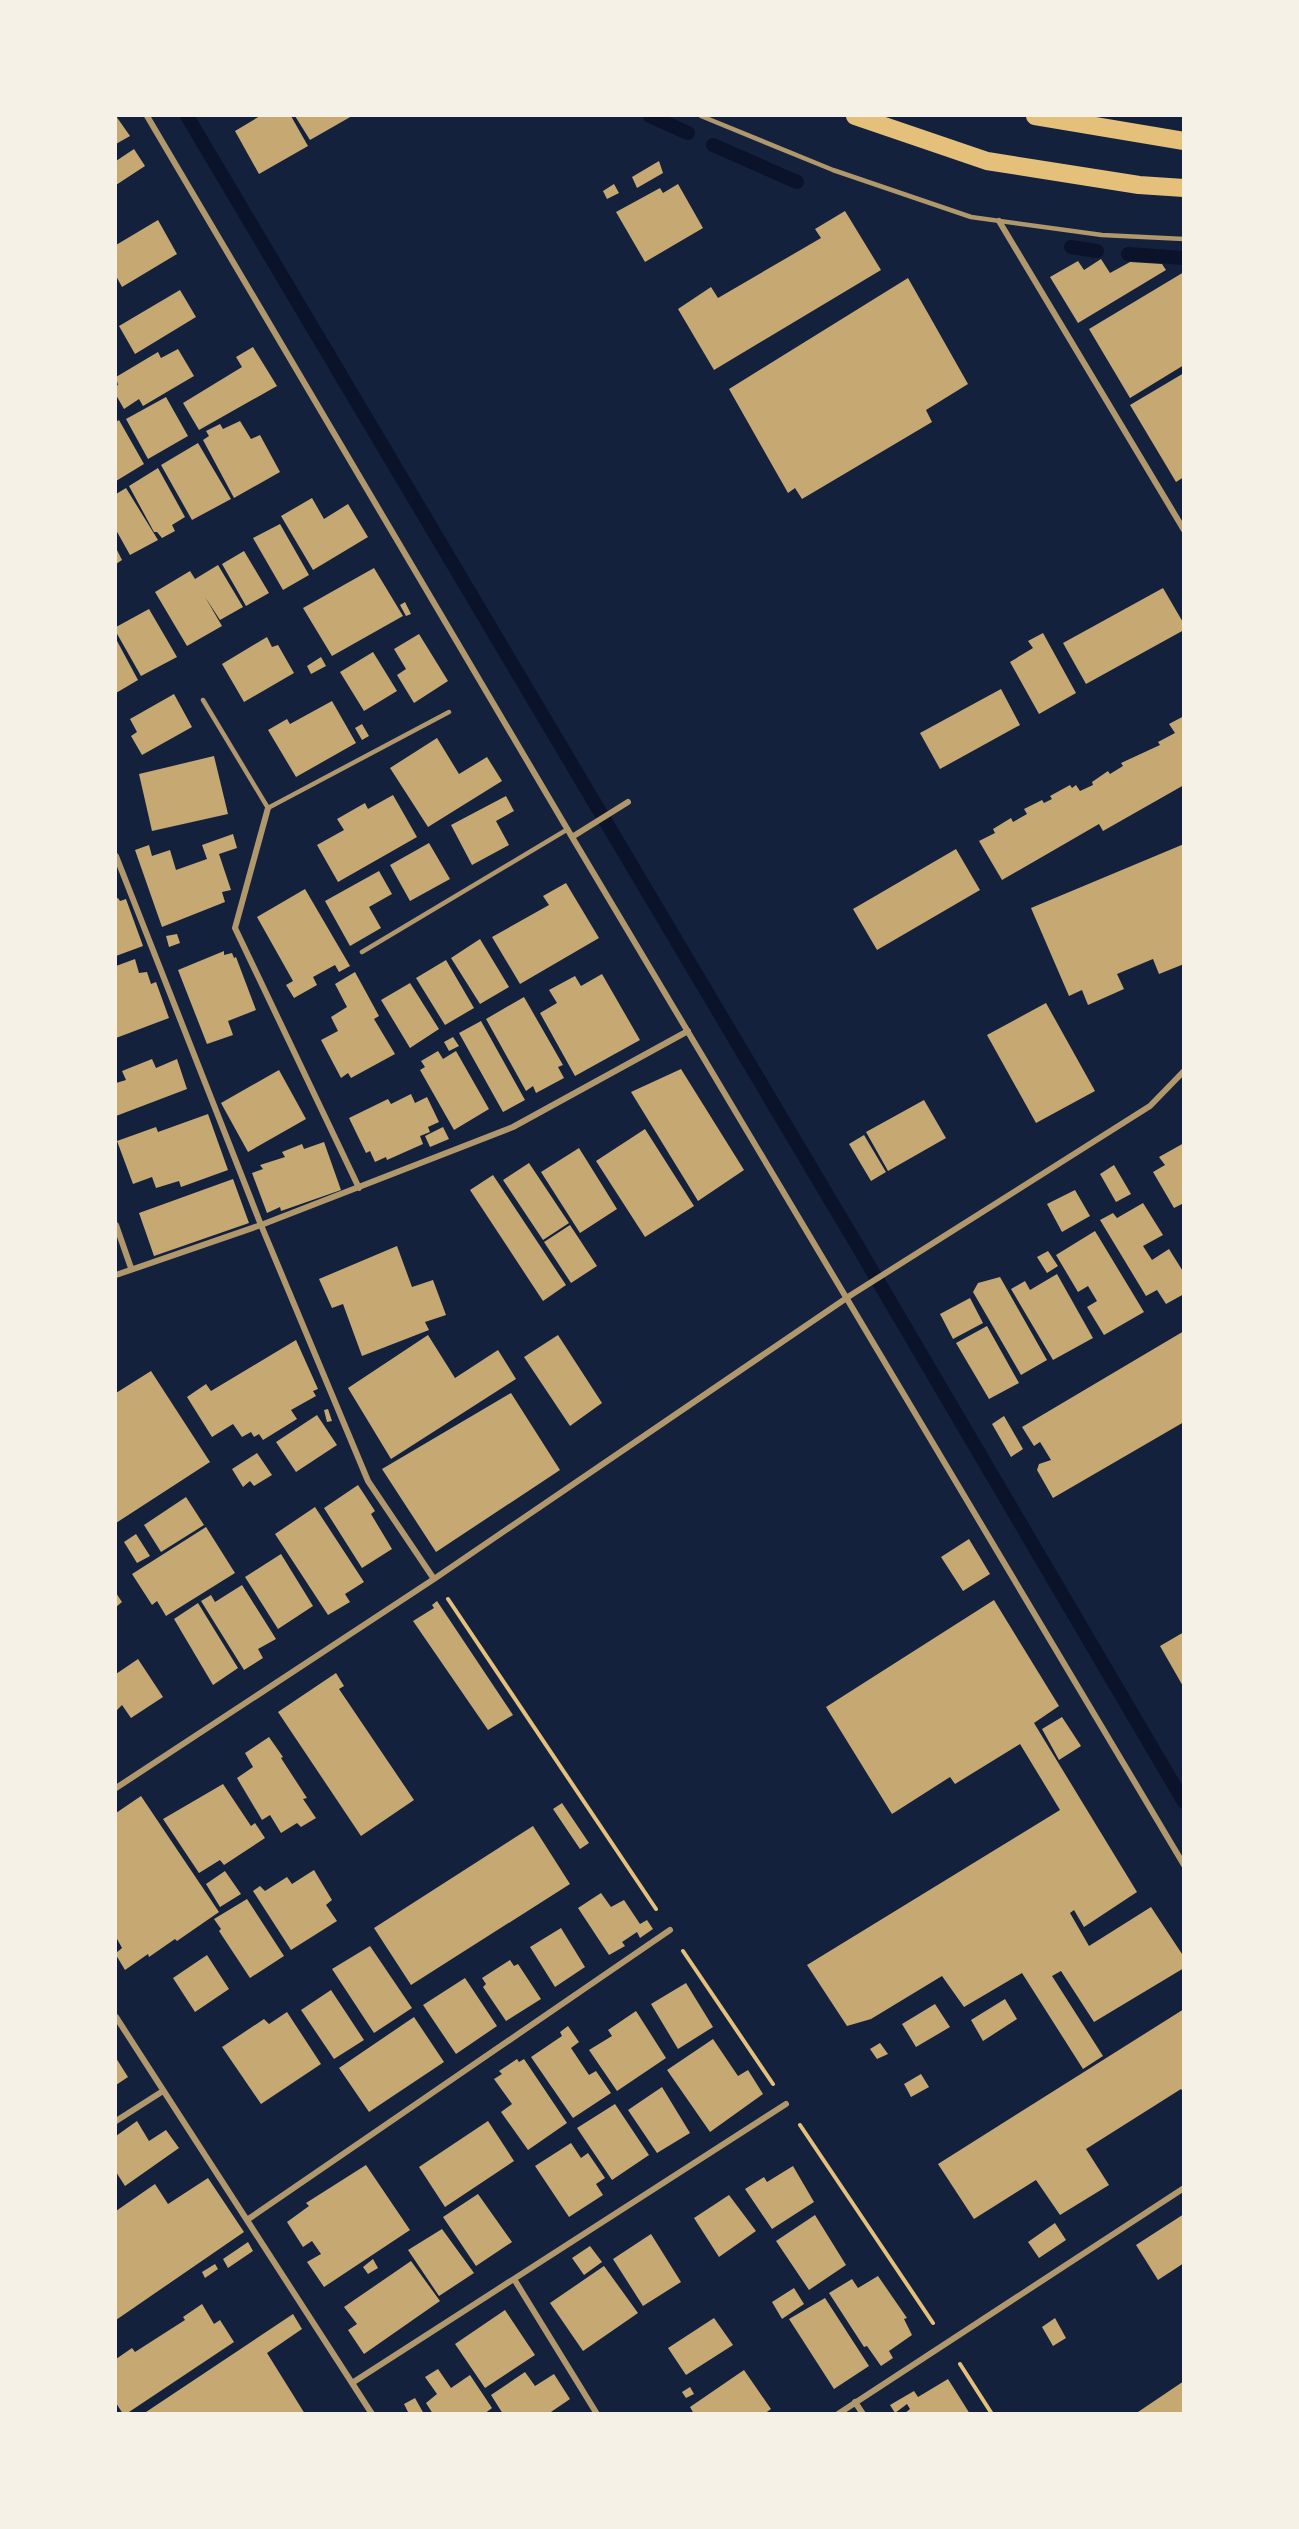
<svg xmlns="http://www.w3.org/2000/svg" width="1299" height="2529" viewBox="0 0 1299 2529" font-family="'PT Serif',serif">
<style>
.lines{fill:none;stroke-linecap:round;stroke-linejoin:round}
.stream{stroke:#0b132b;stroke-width:14}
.building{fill:#c6a872}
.path{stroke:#e5c07b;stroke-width:4}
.service{stroke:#b1986c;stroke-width:4.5}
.minor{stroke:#b1986c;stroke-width:6}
.motorway{stroke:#e5c07b;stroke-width:18}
</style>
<rect width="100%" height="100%" fill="#14213d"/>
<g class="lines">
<path class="stream" d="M187,116L857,1245L1184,1802
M650,116L688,133
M713,145L797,182
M1071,247L1097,251
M1128,254L1184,258"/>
</g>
<path class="building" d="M116,116L130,136L116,144Z
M260,116H291L308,146L259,174L235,131Z
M295,116H352L310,140Z
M134,149L145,166L116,185V161Z
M659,161L663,173L637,188L632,177Z
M614,184L619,193L607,199L603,191Z
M678,184L703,228L645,262L616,212L660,188L663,193Z
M845,211L881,270L714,370L678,309L711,287L718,298L821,238L815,229Z
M158,220L177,254L122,287L116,276V245Z
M1101,259L1110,273L1130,262L1162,264L1166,270L1078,323L1050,277L1078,261L1084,270Z
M1184,272V365L1130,398L1089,329Z
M908,278L968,384L926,410L932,422L802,499L795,488L788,493L729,389Z
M180,290L196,317L135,354L119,326Z
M253,347L277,386L199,430L183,403L242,367L236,357Z
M178,349L194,376L143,406L139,399L124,409L116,395V386L118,385L116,377L158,352L161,358Z
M1184,373V477L1176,482L1130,405Z
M166,397L188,436L148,459L126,419Z
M119,420L144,464L116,481V422Z
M240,421L251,439L260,435L280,472L234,498L203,440L209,436L206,431L220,424L223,429Z
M198,443L231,499L192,520L161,465Z
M158,468L185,517L172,525L175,531L162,538L157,532H154L129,486Z
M126,488L158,540L130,555L116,530V494Z
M312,498L324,519L348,504L368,537L313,570L281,516Z
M280,524L309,575L283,590L253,538Z
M116,548L122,560L116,564Z
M244,551L269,593L246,606L222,564Z
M218,565L243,607L220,620L205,597L222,626L187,646L155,592L190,571L195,579Z
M374,568L403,616L332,656L303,608Z
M1163,588L1184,624V630L1086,684L1063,643Z
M405,602L411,614L406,616L400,605Z
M149,609L177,657L141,676L116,632V627Z
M1043,633L1076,693L1039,714L1010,662L1033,648L1028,641Z
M419,634L448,681L414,703L397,675L406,669L394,649Z
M267,637L272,647L278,645L294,673L244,702L222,664Z
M116,639L138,680L116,693Z
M373,652L397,691L364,711L340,672Z
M321,657L326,666L311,674L307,666Z
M1001,689L1020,725L940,769L920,733Z
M174,694L192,727L142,755L131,736L137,732L130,719Z
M332,701L356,743L296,777L268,730L287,719L290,724Z
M1184,716V785L1103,831L1099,824L1002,880L979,841L995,833L993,829L1011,818L1013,822L1027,814L1024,809L1042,800L1044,803L1052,799L1050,796L1070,785L1072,788L1076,785L1080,791L1093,785L1092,782L1108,771L1110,774L1123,766L1121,763L1160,745L1158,742L1175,733L1169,724Z
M362,724L369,736L362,740L355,728Z
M437,738L459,774L487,757L502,781L428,827L390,768Z
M214,756L228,814L152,831L139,774Z
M393,795L417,837L338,882L317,845L344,830L337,819L365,803L368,809Z
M506,796L514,811L496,821L509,845L472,865L451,825Z
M233,834L237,848L219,854L231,890L222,892L225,902L162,927L135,850L149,845L152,856L170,850L176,870L207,859L202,845Z
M429,843L450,879L410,901L390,865Z
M1184,844V964L1159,974L1153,959L1117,974L1124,989L1088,1005L1082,990L1069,996L1031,908Z
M956,849L980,890L877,950L853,909Z
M379,871L392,894L369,907L381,928L350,946L325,901Z
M566,883L599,938L520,984L492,937L549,905L543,896Z
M305,889L350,966L339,972L335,965L313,977L317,985L294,998L286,985L293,981L257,917Z
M118,898L120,901L126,899L143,946L116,956V899Z
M177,934L180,943L169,947L166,936Z
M480,939L509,987L480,1004L451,958Z
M224,951V955L232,953L234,958L236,957L256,1010L228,1021L233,1035L207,1044L178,970Z
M135,959L139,973L147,972L151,984L156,982L169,1018L116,1038V966Z
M446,960L474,1008L445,1025L416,978Z
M355,972L379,1016L374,1019L395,1054L351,1078L348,1073L341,1078L321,1040L338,1031L331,1017L347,1007L335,984Z
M602,974L640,1040L575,1076L540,1013L557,1003L549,990L575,976L581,986Z
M410,983L439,1029L410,1048L381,1000Z
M524,997L563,1065L558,1067L564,1078L536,1093L533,1086L526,1091L486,1019Z
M1046,1003L1095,1091L1036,1123L987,1035Z
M481,1021L525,1100L503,1112L459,1033Z
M453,1037L459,1046L449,1051L444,1042Z
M438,1051L443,1059L456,1051L489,1109L454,1130L420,1070L425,1067L421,1061Z
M152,1059L156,1068L177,1059L187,1089L116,1116V1083L126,1080L122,1071Z
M681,1069L744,1170L698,1201L631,1092Z
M279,1070L306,1119L248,1152L221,1103Z
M411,1094L415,1103L427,1097L439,1122L428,1127L430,1132L420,1136L423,1144L387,1160L386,1157L375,1162L370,1151L366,1153L349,1118L388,1099L391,1104Z
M924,1100L946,1138L888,1171L866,1132Z
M208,1114L228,1170L181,1187L179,1181L156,1188L152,1177L133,1184L117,1141L156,1127L158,1132Z
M443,1127L449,1139L430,1147L425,1136Z
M645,1129L694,1206L645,1237L596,1161Z
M864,1135L886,1172L871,1181L849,1144Z
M324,1142L341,1190L281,1211L280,1207L267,1213L252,1173L263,1169L260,1165L285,1157L282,1152L302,1144L304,1149Z
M1184,1143V1203L1174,1208L1153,1172L1165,1165L1159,1157Z
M579,1148L617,1209L580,1233L541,1172Z
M529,1163L569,1223L543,1240L503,1180Z
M1114,1165L1131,1194L1116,1202L1100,1174Z
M493,1175L566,1285L543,1301L470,1190Z
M233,1179L249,1223L154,1256L139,1213Z
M1075,1190L1090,1216L1062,1232L1047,1204Z
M1143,1203L1163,1235L1143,1246L1152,1260L1169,1249L1184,1273V1294L1166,1304L1157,1290L1146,1296L1100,1220L1113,1213L1117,1218Z
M570,1225L597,1266L571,1283L544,1242Z
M1095,1231L1144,1312L1104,1335L1087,1307L1097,1301L1088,1286L1078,1292L1056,1255Z
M397,1246L412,1287L433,1280L446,1315L425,1322L429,1330L362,1356L343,1304L332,1308L319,1279Z
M1048,1251L1058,1266L1047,1273L1037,1257Z
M1057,1274L1093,1338L1053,1360L1011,1289L1025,1281L1030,1290Z
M1000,1277L1047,1360L1021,1375L973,1292L978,1283Z
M970,1298L983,1323L953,1339L940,1314Z
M987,1326L1019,1383L989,1399L956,1343Z
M1184,1331V1422L1053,1498L1037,1470L1039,1464L1051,1460L1040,1442L1034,1446L1022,1427Z
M428,1335L455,1378L498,1350L516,1379L391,1459L348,1388Z
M558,1335L602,1403L570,1426L524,1357Z
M296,1340L318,1389L313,1391L316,1396L291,1410L297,1419L263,1440L259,1434L254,1437L251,1432L242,1437L233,1424L212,1437L187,1397L206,1384L211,1391Z
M151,1371L210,1462L116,1523V1393Z
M511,1393L560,1470L436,1552L382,1469Z
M328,1409L332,1421L327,1422L324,1410Z
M317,1415L337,1445L296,1472L276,1442Z
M1004,1416L1023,1449L1011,1457L992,1424Z
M257,1453L272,1475L254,1486L250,1481L243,1487L232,1469Z
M358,1485L375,1511L371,1514L392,1549L362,1568L324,1508Z
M186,1497L204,1525L161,1552L144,1525Z
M315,1507L364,1582L345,1594L350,1602L328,1615L275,1534Z
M206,1527L235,1573L166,1616L157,1601L152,1605L132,1574Z
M136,1534L150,1556L137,1563L124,1542Z
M969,1539L990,1574L963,1591L941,1557Z
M281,1554L313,1606L278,1629L245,1577Z
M242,1585L276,1639L258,1649L263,1658L244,1670L201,1601L211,1595L215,1602Z
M116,1593L122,1602L116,1607Z
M994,1600L1059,1706L1034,1723L1137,1892L1084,1927L1074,1910L1070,1913L1089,1946L1151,1907L1184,1957V1968L1094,2022L1061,1971L1052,1976L1103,2056L1083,2069L1022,1973L964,2007L942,1976L871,2019L847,2026L807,1965L1060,1810L1020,1744L955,1784L950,1777L892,1814L826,1707Z
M437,1601L513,1715L488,1730L413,1621L434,1608L432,1605Z
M198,1603L238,1668L213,1685L174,1619Z
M1184,1632V1688L1160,1646Z
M138,1659L163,1697L131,1718L122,1705L117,1710L116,1708V1674Z
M336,1673L344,1686L339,1689L414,1800L361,1836L278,1712Z
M1062,1717L1081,1746L1059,1760L1042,1729Z
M269,1737L283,1757L281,1758L307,1798L303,1799L316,1818L301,1827L297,1823L281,1833L270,1815L262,1820L237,1778L253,1767L245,1753Z
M223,1784L251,1826L255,1823L265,1838L224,1865L220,1860L199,1873L163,1819Z
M141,1796L219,1912L177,1941L175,1939L149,1957L148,1954L125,1970L116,1955V1953L122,1948L116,1937V1813Z
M562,1803L589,1843L580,1849L553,1809Z
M533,1826L570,1884L411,1985L374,1928Z
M314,1870L332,1900L326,1905L337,1921L291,1950L253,1891L260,1886L265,1891L287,1877L292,1884Z
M225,1871L241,1894L220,1907L206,1884Z
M601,1893L611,1907L624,1900L640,1924L647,1920L653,1929L640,1938L637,1932L622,1942L625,1946L609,1955L578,1908Z
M247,1899L284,1956L250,1978L219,1931L221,1929L214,1919Z
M561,1928L585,1967L555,1987L530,1947Z
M370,1946L412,2008L374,2033L332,1969Z
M207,1955L229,1989L195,2012L173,1978Z
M510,1960L514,1966L518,1964L541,1999L506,2021L483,1987L486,1984L482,1978Z
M465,1978L497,2026L456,2054L423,2005Z
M686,1983L713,2027L678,2049L651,2004Z
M331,1990L364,2040L334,2059L301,2010Z
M1005,1999L1017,2019L983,2041L971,2020Z
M935,2004L950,2027L916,2047L902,2024Z
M1184,2009V2093L1181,2089L1086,2149L1109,2185L1060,2215L1036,2180L974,2219L938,2164Z
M636,2011L666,2058L617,2091L589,2050L612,2036L608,2030Z
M287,2012L321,2064L261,2104L222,2047L264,2019L269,2024Z
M414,2017L444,2062L369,2112L339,2068Z
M568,2026L579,2042L571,2048L589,2075L596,2071L611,2093L573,2118L531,2057L562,2036L560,2032Z
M713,2039L738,2076L748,2070L763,2094L710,2132L667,2070Z
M880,2043L888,2054L877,2059L870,2049Z
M116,2058L128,2077L116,2085Z
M517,2059L519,2062L524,2059L567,2123L528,2150L501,2112L512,2104L494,2079L502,2074L499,2071Z
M921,2074L929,2087L911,2097L904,2084Z
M662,2087L690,2133L657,2153L628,2110Z
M615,2104L649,2155L612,2180L577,2128Z
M137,2121L149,2141L166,2130L179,2148L125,2186L116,2172V2136Z
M488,2121L514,2161L445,2207L419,2167Z
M571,2143L581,2158L588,2153L605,2178L596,2184L603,2195L569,2217L535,2166Z
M366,2165L410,2230L324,2287L307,2262L321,2254L312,2241L303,2247L287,2222L309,2206L306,2203Z
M793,2166L814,2202L772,2229L745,2189L764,2177L767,2182Z
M208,2178L244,2232L116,2320V2211L155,2184L168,2204Z
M478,2194L512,2242L476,2266L443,2217Z
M729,2195L756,2231L719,2257L694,2218Z
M1184,2214V2263L1158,2280L1136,2245Z
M815,2215L846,2265L809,2290L776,2241Z
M1055,2223L1066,2240L1039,2258L1028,2242Z
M442,2229L474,2273L439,2296L408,2250Z
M651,2234L681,2282L643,2306L613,2259Z
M248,2242L253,2251L228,2268L223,2259Z
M590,2246L602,2262L584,2275L572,2258Z
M373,2259L378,2268L368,2274L363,2267Z
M411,2261L440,2301L364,2354L348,2330L357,2324L344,2307Z
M215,2264L218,2269L205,2278L202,2272Z
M604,2266L638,2313L583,2351L550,2303Z
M878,2276L907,2318L904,2319L912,2335L889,2351L893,2358L881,2366L867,2346L864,2347L829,2293L852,2279L858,2288Z
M794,2288L804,2304L782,2319L772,2302Z
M825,2298L869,2366L834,2389L789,2319Z
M202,2304L214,2324L220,2320L234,2342L126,2414H123L116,2403V2359L132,2348L135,2352L185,2320L183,2317Z
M505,2310L535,2355L485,2388L455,2344Z
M293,2314L302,2329L267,2353L305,2414H143Z
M714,2318L733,2345L686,2375L668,2348Z
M1055,2318L1066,2338L1053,2346L1042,2327Z
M438,2369L451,2388L470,2375L492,2408L484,2414H433L426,2403L437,2394L425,2377Z
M744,2370L771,2409L764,2414H694L690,2407Z
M525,2372L535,2386L554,2374L570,2399L548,2414H503L491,2395Z
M948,2379L970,2414H904L910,2409L907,2404L895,2413L890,2405L914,2391L918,2397Z
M1184,2381V2414H1135Z
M690,2387L694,2394L686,2398L682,2392Z
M415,2398L424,2414H409L404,2404Z"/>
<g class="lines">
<path class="path" d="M448,1599L656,1909
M683,1951L773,2084
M800,2125L933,2323
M960,2364L992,2414"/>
<path class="service" d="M701,116L833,170L971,217L1102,235L1184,239
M203,700L268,808L449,712
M362,952L568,829"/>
<path class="minor" d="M147,116L572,837L1184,1865
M999,221L1184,530
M268,808L235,928L359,1188
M572,837L628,802
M116,856L261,1225L368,1481L434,1579
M116,1225L131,1268
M116,1275L261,1225L513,1127L688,1031
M116,1788L434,1579L851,1295L1150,1106L1184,1071
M116,2017L372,2414
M116,2121L163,2091
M247,2220L670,1930
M514,2279L597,2414
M352,2383L786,2104
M855,2402L863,2414
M838,2414L1184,2188"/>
<path class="motorway" d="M855,116L987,161L1139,185L1184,188
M1035,116L1184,141"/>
</g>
<rect width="1299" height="2529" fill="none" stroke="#f6f1e7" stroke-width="234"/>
</svg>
